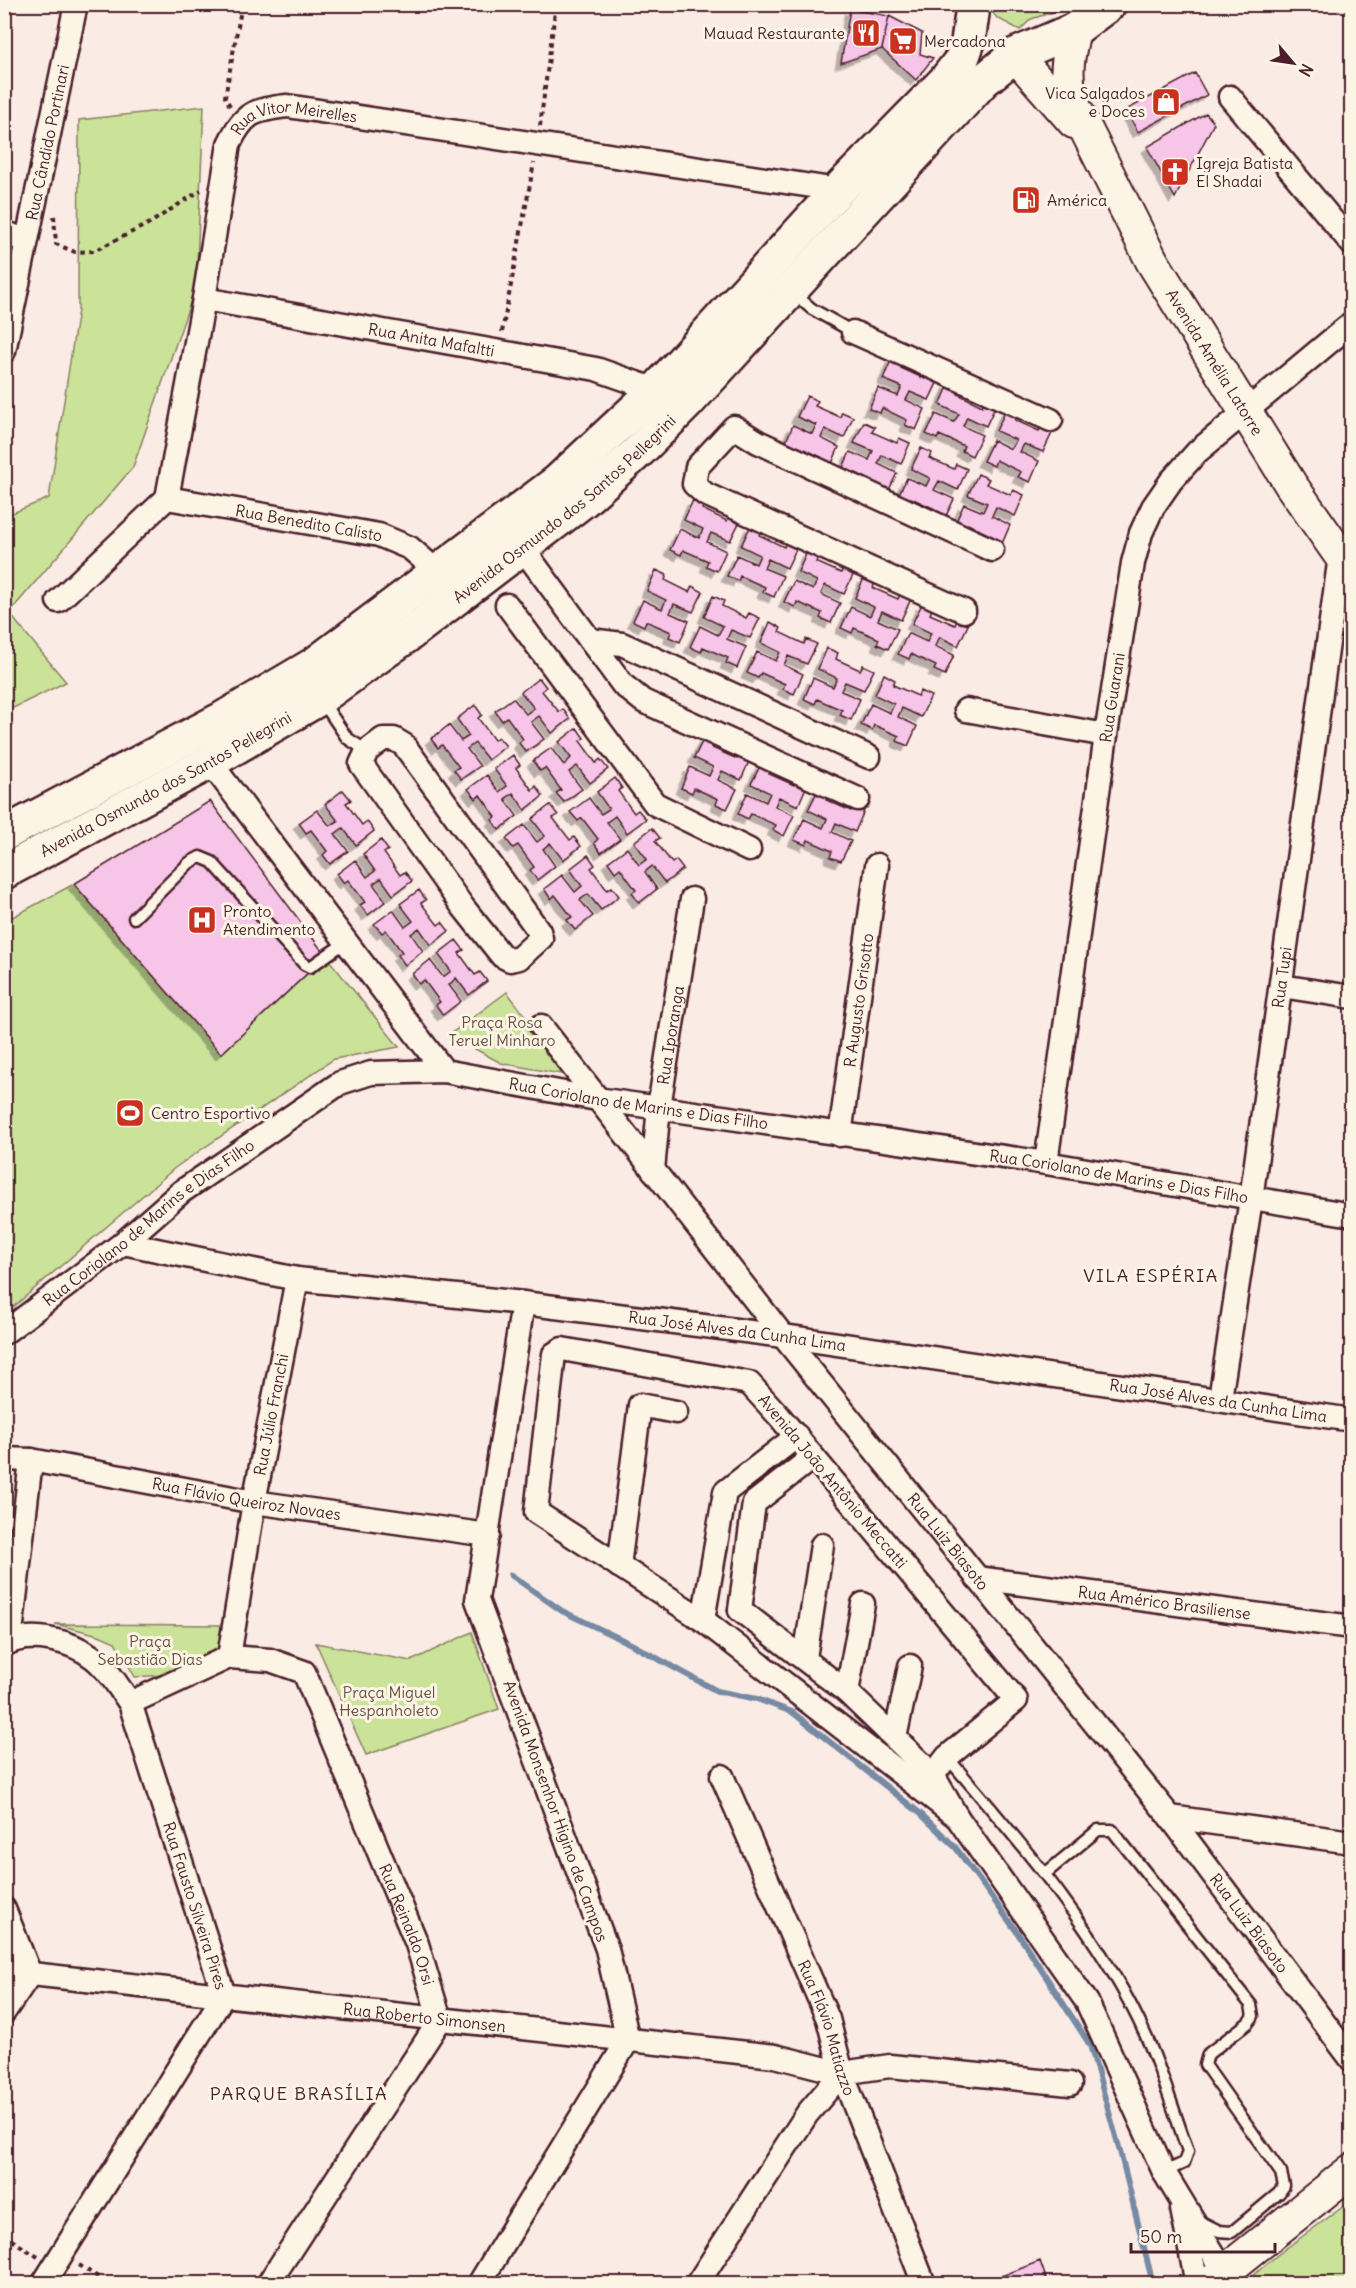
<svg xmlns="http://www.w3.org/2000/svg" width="1356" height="2288" viewBox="0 0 1356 2288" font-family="Delius,sans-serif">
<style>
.green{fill:#cae399;stroke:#8a8162;stroke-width:1.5}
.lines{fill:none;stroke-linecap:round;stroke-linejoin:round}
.stream{stroke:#768aa4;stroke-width:6}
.building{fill:#f6c5e7;stroke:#4a1f2b;stroke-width:1.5;filter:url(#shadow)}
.service-casing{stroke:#4a1f2b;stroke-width:15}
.minor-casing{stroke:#4a1f2b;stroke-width:27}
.secondary-casing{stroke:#4a1f2b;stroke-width:36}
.primary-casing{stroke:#4a1f2b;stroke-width:38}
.path{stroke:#4a1f2b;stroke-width:4;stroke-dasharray:4.5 4.5;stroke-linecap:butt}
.service{stroke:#fcf5e5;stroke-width:10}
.minor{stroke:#fcf5e5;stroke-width:22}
.secondary{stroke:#fcf5e5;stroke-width:32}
.primary{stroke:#fcf5e5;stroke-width:33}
.labels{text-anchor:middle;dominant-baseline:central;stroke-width:6;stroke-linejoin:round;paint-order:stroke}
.poi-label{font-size:16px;fill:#4a1f2b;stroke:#fcf5e5;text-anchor:start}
.street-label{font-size:16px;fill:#4a1f2b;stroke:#fcf5e5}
.park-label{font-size:16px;fill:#6a5046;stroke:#fcf5e5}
.neighbourhood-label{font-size:18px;letter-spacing:1.5px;fill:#4a1f2b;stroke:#fcf5e5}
</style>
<defs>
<filter id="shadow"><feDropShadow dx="-5.5" dy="5.5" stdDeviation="0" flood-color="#0004"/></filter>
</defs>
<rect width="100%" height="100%" fill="#fbebe5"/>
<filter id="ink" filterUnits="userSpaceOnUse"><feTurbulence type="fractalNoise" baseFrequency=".0167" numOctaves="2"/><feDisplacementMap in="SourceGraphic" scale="12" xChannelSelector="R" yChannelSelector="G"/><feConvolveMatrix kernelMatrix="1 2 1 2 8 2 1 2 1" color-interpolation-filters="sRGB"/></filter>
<g filter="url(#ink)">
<path class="green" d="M1049,5L1062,7L1060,10L1031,19L1020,30L997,18L986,5Z
M204,106L196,286L133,467L9,613L66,682L5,712V516L49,498L78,310L79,120Z
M74,884L221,1054L326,956L399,1047L334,1059L176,1167L5,1314V921Z
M507,992L571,1076L501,1063L449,1035Z
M55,1624L221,1625L220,1645L215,1652L163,1675L135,1677L115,1642L99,1635Z
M472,1632L499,1709L366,1755L316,1643L411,1661Z
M1351,2201V2283H1244L1281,2252Z"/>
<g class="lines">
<path class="stream" d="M511,1575L562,1611L631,1644L717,1691L757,1699L792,1712L921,1814L956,1848L1017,1932L1090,2045L1120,2151L1153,2284"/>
</g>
<path class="building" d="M850,9L889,16L882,49L841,63Z
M889,16L922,33L920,54L933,58L916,80L882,49Z
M1195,73L1207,95L1138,132L1126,110Z
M1206,113L1214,123L1175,198L1147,147Z
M892,358L903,363L901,368L925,379L928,374L939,379L929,400L910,392L906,400L925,409L916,430L905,425L907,420L882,408L880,413L869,409L878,388L898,396L902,387L883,379Z
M949,384L960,389L958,394L982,406L985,400L996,405L986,426L967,417L963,426L982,435L972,456L962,451L964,446L939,435L937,439L926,434L936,414L954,422L959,414L940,405Z
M807,396L818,401L815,406L840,417L842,412L853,417L844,438L825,429L821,438L839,447L830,468L819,463L821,457L797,446L795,451L784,446L793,425L812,434L816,425L797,417Z
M1006,410L1017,415L1015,420L1039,431L1042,426L1053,431L1043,452L1024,444L1020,452L1039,461L1030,482L1018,477L1021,472L996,460L994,466L983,461L993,440L1011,449L1016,440L996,431Z
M864,422L875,427L872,432L897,443L899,438L910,443L901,464L882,455L878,464L897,473L887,494L876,488L878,484L854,472L851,477L841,472L850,452L869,460L873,451L854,443Z
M921,448L932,453L929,458L954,469L956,464L967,469L958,490L939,481L934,490L954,499L944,520L933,515L935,509L911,498L909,503L897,498L907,478L926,486L930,478L911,469Z
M978,474L989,479L986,484L1011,495L1013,490L1024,495L1015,516L996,507L992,516L1010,525L1001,546L990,541L992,536L968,524L966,530L955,524L964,504L983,512L987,503L968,495Z
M693,500L704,505L702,509L727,521L729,516L740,521L730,541L711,533L707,542L726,551L717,571L706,566L708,561L683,550L681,555L670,550L680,529L699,538L703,529L684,520Z
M751,525L761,530L759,535L784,547L786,542L797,547L787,568L768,559L764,568L783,576L774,597L763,592L765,587L740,576L738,581L727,576L737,555L756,564L760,555L741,546Z
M807,552L818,557L816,562L841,573L843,568L854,573L844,594L825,585L821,594L840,603L831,623L820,618L822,613L797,602L795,607L784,602L794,581L813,590L817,581L798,572Z
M656,570L667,575L665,580L689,592L692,586L703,592L693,612L674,604L670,613L689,621L680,642L669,637L671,632L646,621L644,626L633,621L643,600L662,609L666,600L647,591Z
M864,578L875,582L873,588L898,599L900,594L911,599L901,620L882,611L878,620L898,629L888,649L877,644L879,639L854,628L852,633L841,628L851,607L870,616L874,607L855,598Z
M713,596L724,601L722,606L746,618L749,613L760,618L750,638L731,630L727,639L746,647L737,668L726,663L728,658L703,647L701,652L690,647L700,626L718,635L723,626L704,617Z
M922,604L932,609L930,614L955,625L957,620L968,625L958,646L940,637L935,646L954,655L945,675L934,670L936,666L911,654L909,659L898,654L908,633L927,642L931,633L912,624Z
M770,622L781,628L779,632L804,644L806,639L817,644L807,664L788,656L784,665L803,674L794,694L783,689L785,684L761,673L758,678L747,673L757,652L776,661L780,652L761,643Z
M827,648L838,653L836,659L860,670L863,665L874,670L864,690L845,682L841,691L860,699L851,720L840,715L842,710L817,699L815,704L804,699L813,678L833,687L837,678L818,669Z
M884,674L895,680L893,685L918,696L920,691L931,696L921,717L902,708L898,717L917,726L908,746L897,741L899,736L874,725L872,730L861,725L871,704L890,713L894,704L875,695Z
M539,678L546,687L542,691L559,712L563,709L570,719L552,733L539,716L531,722L544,739L526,752L519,743L523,739L507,717L502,721L495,711L513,698L526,714L534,708L521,692Z
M475,705L482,715L478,718L494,740L498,737L506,746L488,760L475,743L467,749L480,766L461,779L454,770L459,767L442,745L438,748L431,739L449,725L461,741L469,736L457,719Z
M577,728L584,738L580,741L596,763L600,759L608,769L590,783L577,766L569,772L582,789L564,802L556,793L561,790L545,768L540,771L533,761L551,748L564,765L571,758L559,742Z
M704,738L715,743L712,748L737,759L739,754L750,759L741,780L722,771L718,780L737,789L727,809L716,804L718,799L694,788L692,793L681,788L690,767L709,776L713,767L694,758Z
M513,755L520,765L516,768L532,790L536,786L543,796L525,810L513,793L505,799L517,816L499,830L492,820L496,817L480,795L476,799L468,789L487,775L499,792L507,786L494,769Z
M761,764L772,769L769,774L794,785L796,780L807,785L798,806L779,797L775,806L794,815L784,836L773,830L776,825L751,814L748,819L738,814L747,793L766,802L770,793L751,784Z
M615,778L622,788L618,791L634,813L638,810L646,819L627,833L615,816L607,822L620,839L601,853L594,843L598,839L582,818L578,821L570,812L589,798L601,814L609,809L597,792Z
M343,790L351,800L346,803L362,825L367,821L374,831L356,845L343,828L335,834L348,851L330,864L323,855L327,851L311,830L306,833L299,823L317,810L330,826L338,821L325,804Z
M818,790L829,795L826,800L851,811L853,806L864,811L855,832L836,823L832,832L851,841L841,861L830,857L832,851L808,840L806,845L794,840L804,819L823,828L827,819L808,810Z
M210,801L326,956L221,1054L74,884Z
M550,805L558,815L553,818L570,840L574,837L581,846L563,860L550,843L543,849L555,866L537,880L530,870L534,867L518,845L513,848L506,839L524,825L537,842L545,836L532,819Z
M652,828L660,838L655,841L672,863L676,860L683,869L665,883L652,866L645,872L657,889L639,903L632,893L636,890L620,868L615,872L608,862L627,848L639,865L647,859L634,842Z
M381,840L388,850L384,853L400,875L405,872L412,881L393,895L381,878L373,884L386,901L368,915L360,905L365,902L348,880L344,883L337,874L355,860L367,877L375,871L363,854Z
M588,855L595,865L591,868L607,890L612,887L619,896L601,910L588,894L580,900L593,916L575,930L567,920L572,917L555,895L551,899L544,889L562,875L575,892L582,886L570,869Z
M419,890L426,900L421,903L438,925L442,922L449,931L431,945L419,928L411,934L423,951L405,965L398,955L402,952L386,930L382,933L374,924L393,910L405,927L413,921L400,904Z
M456,940L464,950L459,953L475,975L480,972L487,981L469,995L456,978L449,985L461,1001L443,1015L436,1005L440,1002L424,980L419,984L412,974L430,960L443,977L451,971L438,954Z
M1040,2261L1048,2284H981Z"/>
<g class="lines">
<g class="service-casing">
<path id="service" d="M792,292L812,309L853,332
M322,701L347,738L367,751
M134,918L189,863L200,857L212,862L304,964L310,967L346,942
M947,1757C1021,1843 1104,1938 1149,2043C1164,2078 1175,2115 1188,2151L1184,2163L1164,2172
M1046,1873L1098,1830H1112L1251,2005L1253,2016L1248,2023L1208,2054L1205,2065L1281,2173L1284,2186L1279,2193L1232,2232L1219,2231L1197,2220"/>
</g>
<g class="minor-casing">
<g id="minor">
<path d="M1230,97L1352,244"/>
<path d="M4,232L26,241"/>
<path id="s1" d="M204,299L596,369L656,390"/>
<path d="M853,332L1051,420"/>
<path id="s2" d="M4,351L76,4"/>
<path id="s3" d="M167,498L379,535L410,548L439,573"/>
<path d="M521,546L590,640"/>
<path id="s4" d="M58,601L167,498L204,299L229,144C244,113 253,110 287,106L838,190"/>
<path d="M507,605L655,804L749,850"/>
<path d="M964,611L705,494L694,484L697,467L734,427L758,442L992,550"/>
<path d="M966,710L1106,735"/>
<path d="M383,739H394L404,745L539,931L541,938L519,958L510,960L502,956L463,907L361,764L367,751Z"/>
<path d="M210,762L444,1071"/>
<path d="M858,799L643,701L623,685L590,640L622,644L869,757"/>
<path d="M1281,986L1352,997"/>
<path id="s5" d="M541,1026L783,1336L1170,1817L1352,2060"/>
<path id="s6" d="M840,1135L877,865"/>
<path id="s7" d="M1046,1163L1106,735L1133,563L1141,533L1153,507L1171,481L1197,452L1352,323"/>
<path id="s8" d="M653,1170L659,1107L692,899"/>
<path id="s9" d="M123,1243L297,1279L523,1303L783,1336L1352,1420"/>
<path id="s10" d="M4,1333L123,1243L181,1192L340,1083L371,1073L444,1071L597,1099L1046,1163L1352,1215"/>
<path id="s11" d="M1220,1399L1251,1199L1340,556"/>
<path id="s12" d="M4,1459L31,1460L254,1502L488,1535"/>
<path d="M619,1566L640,1405L676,1412"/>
<path id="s13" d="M977,1578L1352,1627"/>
<path d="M740,1610L847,1692L933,1775L957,1817L1087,2002L1164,2172L1224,2271"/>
<path d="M740,1610L754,1503L813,1457"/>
<path d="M703,1620L725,1492L797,1436"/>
<path d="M10,1642L31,1460"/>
<path id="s14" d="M4,1645C30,1630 72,1641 94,1658C109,1670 119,1688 130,1703L224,1995L43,2284"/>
<path id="s15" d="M229,1657L254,1502L297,1279"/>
<path d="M805,1658L822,1545"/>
<path d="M847,1692L863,1604"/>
<path id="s16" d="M130,1703L229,1657L270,1660L304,1672L417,1944L440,2020L268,2284"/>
<path d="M895,1738L910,1666"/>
<path d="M933,1775L947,1757L1016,1700L779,1416L749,1383L562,1349L554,1354L536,1512L703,1620L957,1817"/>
<path id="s17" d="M722,1776L828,2019L842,2073L924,2284"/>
<path d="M1170,1817L1352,1842"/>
<path d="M4,1909L30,1974L4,2012"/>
<path id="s18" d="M4,1971L775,2056L842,2073L890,2066L1070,2084"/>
<path d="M1182,2209L1197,2284"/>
<path d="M479,2284L628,2040L607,1949L477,1600L523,1303"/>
<path d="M697,2284L807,2114L842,2073"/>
</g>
</g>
<g class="secondary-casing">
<g id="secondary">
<path id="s19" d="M1074,30C1068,56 1064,75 1072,102L1152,261L1291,485L1352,572"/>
<path d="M1015,55L1074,122"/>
<path d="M1209,2284L1352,2170"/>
</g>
</g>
<g class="primary-casing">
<g id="primary">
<path d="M4,834L222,719L315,664L557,482L656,390L838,190L945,81L962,59L968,42L972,14"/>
<path id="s20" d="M4,872L210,762L320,698L412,632L583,501L639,451L688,402L983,81L1015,55L1074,30L1109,4"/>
</g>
</g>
<path class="path" d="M230,106L225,97L242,4
M540,126L556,4
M54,216L56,244L75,252L94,251L150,223L201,190
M502,332L534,163
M4,2235L38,2257
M79,2265L109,2284"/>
<use href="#service" class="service"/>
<use href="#minor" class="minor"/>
<use href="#secondary" class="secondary"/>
<use href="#primary" class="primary"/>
</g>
</g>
<defs>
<g id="restaurant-square" transform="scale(1.5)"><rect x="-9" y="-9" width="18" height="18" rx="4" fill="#c8321e" stroke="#fcf5e5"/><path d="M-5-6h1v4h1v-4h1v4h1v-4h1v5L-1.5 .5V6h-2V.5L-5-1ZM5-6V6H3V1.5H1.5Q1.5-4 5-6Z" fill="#fff"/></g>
<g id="supermarket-square" transform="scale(1.5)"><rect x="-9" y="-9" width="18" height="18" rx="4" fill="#c8321e" stroke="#fcf5e5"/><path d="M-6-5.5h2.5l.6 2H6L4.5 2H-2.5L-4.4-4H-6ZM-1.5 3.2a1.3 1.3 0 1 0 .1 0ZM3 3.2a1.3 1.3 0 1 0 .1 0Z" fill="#fff"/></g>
<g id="shop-square" transform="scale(1.5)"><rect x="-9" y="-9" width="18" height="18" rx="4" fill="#c8321e" stroke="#fcf5e5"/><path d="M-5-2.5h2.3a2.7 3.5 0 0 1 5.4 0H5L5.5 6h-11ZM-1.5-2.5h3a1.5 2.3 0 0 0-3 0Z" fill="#fff"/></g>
<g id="church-square" transform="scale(1.5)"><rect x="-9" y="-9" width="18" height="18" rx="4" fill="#c8321e" stroke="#fcf5e5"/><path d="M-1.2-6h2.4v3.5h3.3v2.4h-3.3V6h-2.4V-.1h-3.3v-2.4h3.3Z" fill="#fff"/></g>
<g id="fuel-square" transform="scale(1.5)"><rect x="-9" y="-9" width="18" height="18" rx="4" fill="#c8321e" stroke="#fcf5e5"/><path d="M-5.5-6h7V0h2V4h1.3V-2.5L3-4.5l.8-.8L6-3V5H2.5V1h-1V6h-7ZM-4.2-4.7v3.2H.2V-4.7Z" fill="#fff"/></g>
<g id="hospital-square" transform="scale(1.5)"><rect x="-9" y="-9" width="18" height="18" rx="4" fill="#c8321e" stroke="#fcf5e5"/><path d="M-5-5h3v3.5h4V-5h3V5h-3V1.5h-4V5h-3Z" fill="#fff"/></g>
<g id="stadium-square" transform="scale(1.5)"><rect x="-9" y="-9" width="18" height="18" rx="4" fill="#c8321e" stroke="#fcf5e5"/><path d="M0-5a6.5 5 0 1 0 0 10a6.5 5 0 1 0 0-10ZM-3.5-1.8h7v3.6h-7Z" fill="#fff"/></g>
</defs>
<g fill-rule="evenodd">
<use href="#restaurant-square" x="866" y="33"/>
<use href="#supermarket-square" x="903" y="41"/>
<use href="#shop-square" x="1166" y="102"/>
<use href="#church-square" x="1175" y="172"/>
<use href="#fuel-square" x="1026" y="200"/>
<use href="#hospital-square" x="202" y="920"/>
<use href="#stadium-square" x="130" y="1113"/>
</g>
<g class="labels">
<g class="poi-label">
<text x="845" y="33" text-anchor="end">Mauad Restaurante</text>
<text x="924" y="41">Mercadona</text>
<text x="1145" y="93" text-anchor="end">Vica Salgados<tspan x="1145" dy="18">e Doces</tspan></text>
<text x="1196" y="163">Igreja Batista<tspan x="1196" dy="18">El Shadai</tspan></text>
<text x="1047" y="200">América</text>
<text x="223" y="911">Pronto<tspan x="223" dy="18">Atendimento</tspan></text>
<text x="151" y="1113">Centro Esportivo</text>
</g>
<g class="street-label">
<text stroke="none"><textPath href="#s4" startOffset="588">Rua Vitor Meirelles</textPath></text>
<text stroke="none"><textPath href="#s2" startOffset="213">Rua Cândido Portinari</textPath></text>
<text stroke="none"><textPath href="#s1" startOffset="231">Rua Anita Mafaltti</textPath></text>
<text stroke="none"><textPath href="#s19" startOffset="370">Avenida Amélia Latorre</textPath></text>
<text stroke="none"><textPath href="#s20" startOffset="670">Avenida Osmundo dos Santos Pellegrini</textPath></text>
<text stroke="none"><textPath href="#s3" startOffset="144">Rua Benedito Calisto</textPath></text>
<text stroke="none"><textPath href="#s7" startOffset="470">Rua Guarani</textPath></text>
<text stroke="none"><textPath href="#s20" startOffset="184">Avenida Osmundo dos Santos Pellegrini</textPath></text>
<text stroke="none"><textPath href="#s11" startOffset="426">Rua Tupi</textPath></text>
<text stroke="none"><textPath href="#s6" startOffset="136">R Augusto Grisotto</textPath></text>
<text stroke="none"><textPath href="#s8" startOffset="136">Rua Iporanga</textPath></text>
<text stroke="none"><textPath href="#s10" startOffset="722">Rua Coriolano de Marins e Dias Filho</textPath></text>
<text stroke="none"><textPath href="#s10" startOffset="1208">Rua Coriolano de Marins e Dias Filho</textPath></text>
<text stroke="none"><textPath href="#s10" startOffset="182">Rua Coriolano de Marins e Dias Filho</textPath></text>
<text stroke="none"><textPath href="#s9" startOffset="621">Rua José Alves da Cunha Lima</textPath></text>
<text stroke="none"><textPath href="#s9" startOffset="1107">Rua José Alves da Cunha Lima</textPath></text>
<text stroke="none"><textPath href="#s15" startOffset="246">Rua Júlio Franchi</textPath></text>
<text transform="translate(833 1481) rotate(50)">Avenida João Antônio Meccatti</text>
<text stroke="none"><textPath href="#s12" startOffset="246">Rua Flávio Queiroz Novaes</textPath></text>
<text stroke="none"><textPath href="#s5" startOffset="657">Rua Luiz Biasoto</textPath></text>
<text stroke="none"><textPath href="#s13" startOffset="189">Rua Américo Brasiliense</textPath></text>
<text transform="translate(556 1811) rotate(70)">Avenida Monsenhor Higino de Campos</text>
<text stroke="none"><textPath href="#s14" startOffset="366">Rua Fausto Silveira Pires</textPath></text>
<text stroke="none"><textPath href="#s5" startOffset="1143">Rua Luiz Biasoto</textPath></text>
<text stroke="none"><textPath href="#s16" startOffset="459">Rua Reinaldo Orsi</textPath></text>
<text stroke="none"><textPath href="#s18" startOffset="423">Rua Roberto Simonsen</textPath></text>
<text stroke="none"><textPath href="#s17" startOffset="273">Rua Flávio Matiazzo</textPath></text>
</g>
<g class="park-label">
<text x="502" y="1022">Praça Rosa<tspan x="502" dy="18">Teruel Minharo</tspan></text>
<text x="150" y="1641">Praça<tspan x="150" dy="18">Sebastião Dias</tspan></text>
<text x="389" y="1692">Praça Miguel<tspan x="389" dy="18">Hespanholeto</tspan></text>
</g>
<g class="neighbourhood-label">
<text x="1151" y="1275">VILA ESPÉRIA</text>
<text x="299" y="2093">PARQUE BRASÍLIA</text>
</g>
</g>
<rect width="1356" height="2288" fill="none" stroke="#fcf5e5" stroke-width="24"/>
<rect x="12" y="12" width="1332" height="2264" fill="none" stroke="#4a1f2b" stroke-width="2" filter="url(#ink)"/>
<g transform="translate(1293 63) rotate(119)" stroke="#fcf5e5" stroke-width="4.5" paint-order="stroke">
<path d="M0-4.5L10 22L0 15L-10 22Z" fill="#4a1f2b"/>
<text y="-9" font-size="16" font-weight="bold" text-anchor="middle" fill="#4a1f2b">N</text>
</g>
<path d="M1131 2243v9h144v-9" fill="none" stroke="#4a1f2b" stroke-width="3"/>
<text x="1140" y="2243" font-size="18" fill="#4a1f2b" stroke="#fcf5e5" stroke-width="4.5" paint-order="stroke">50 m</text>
</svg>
